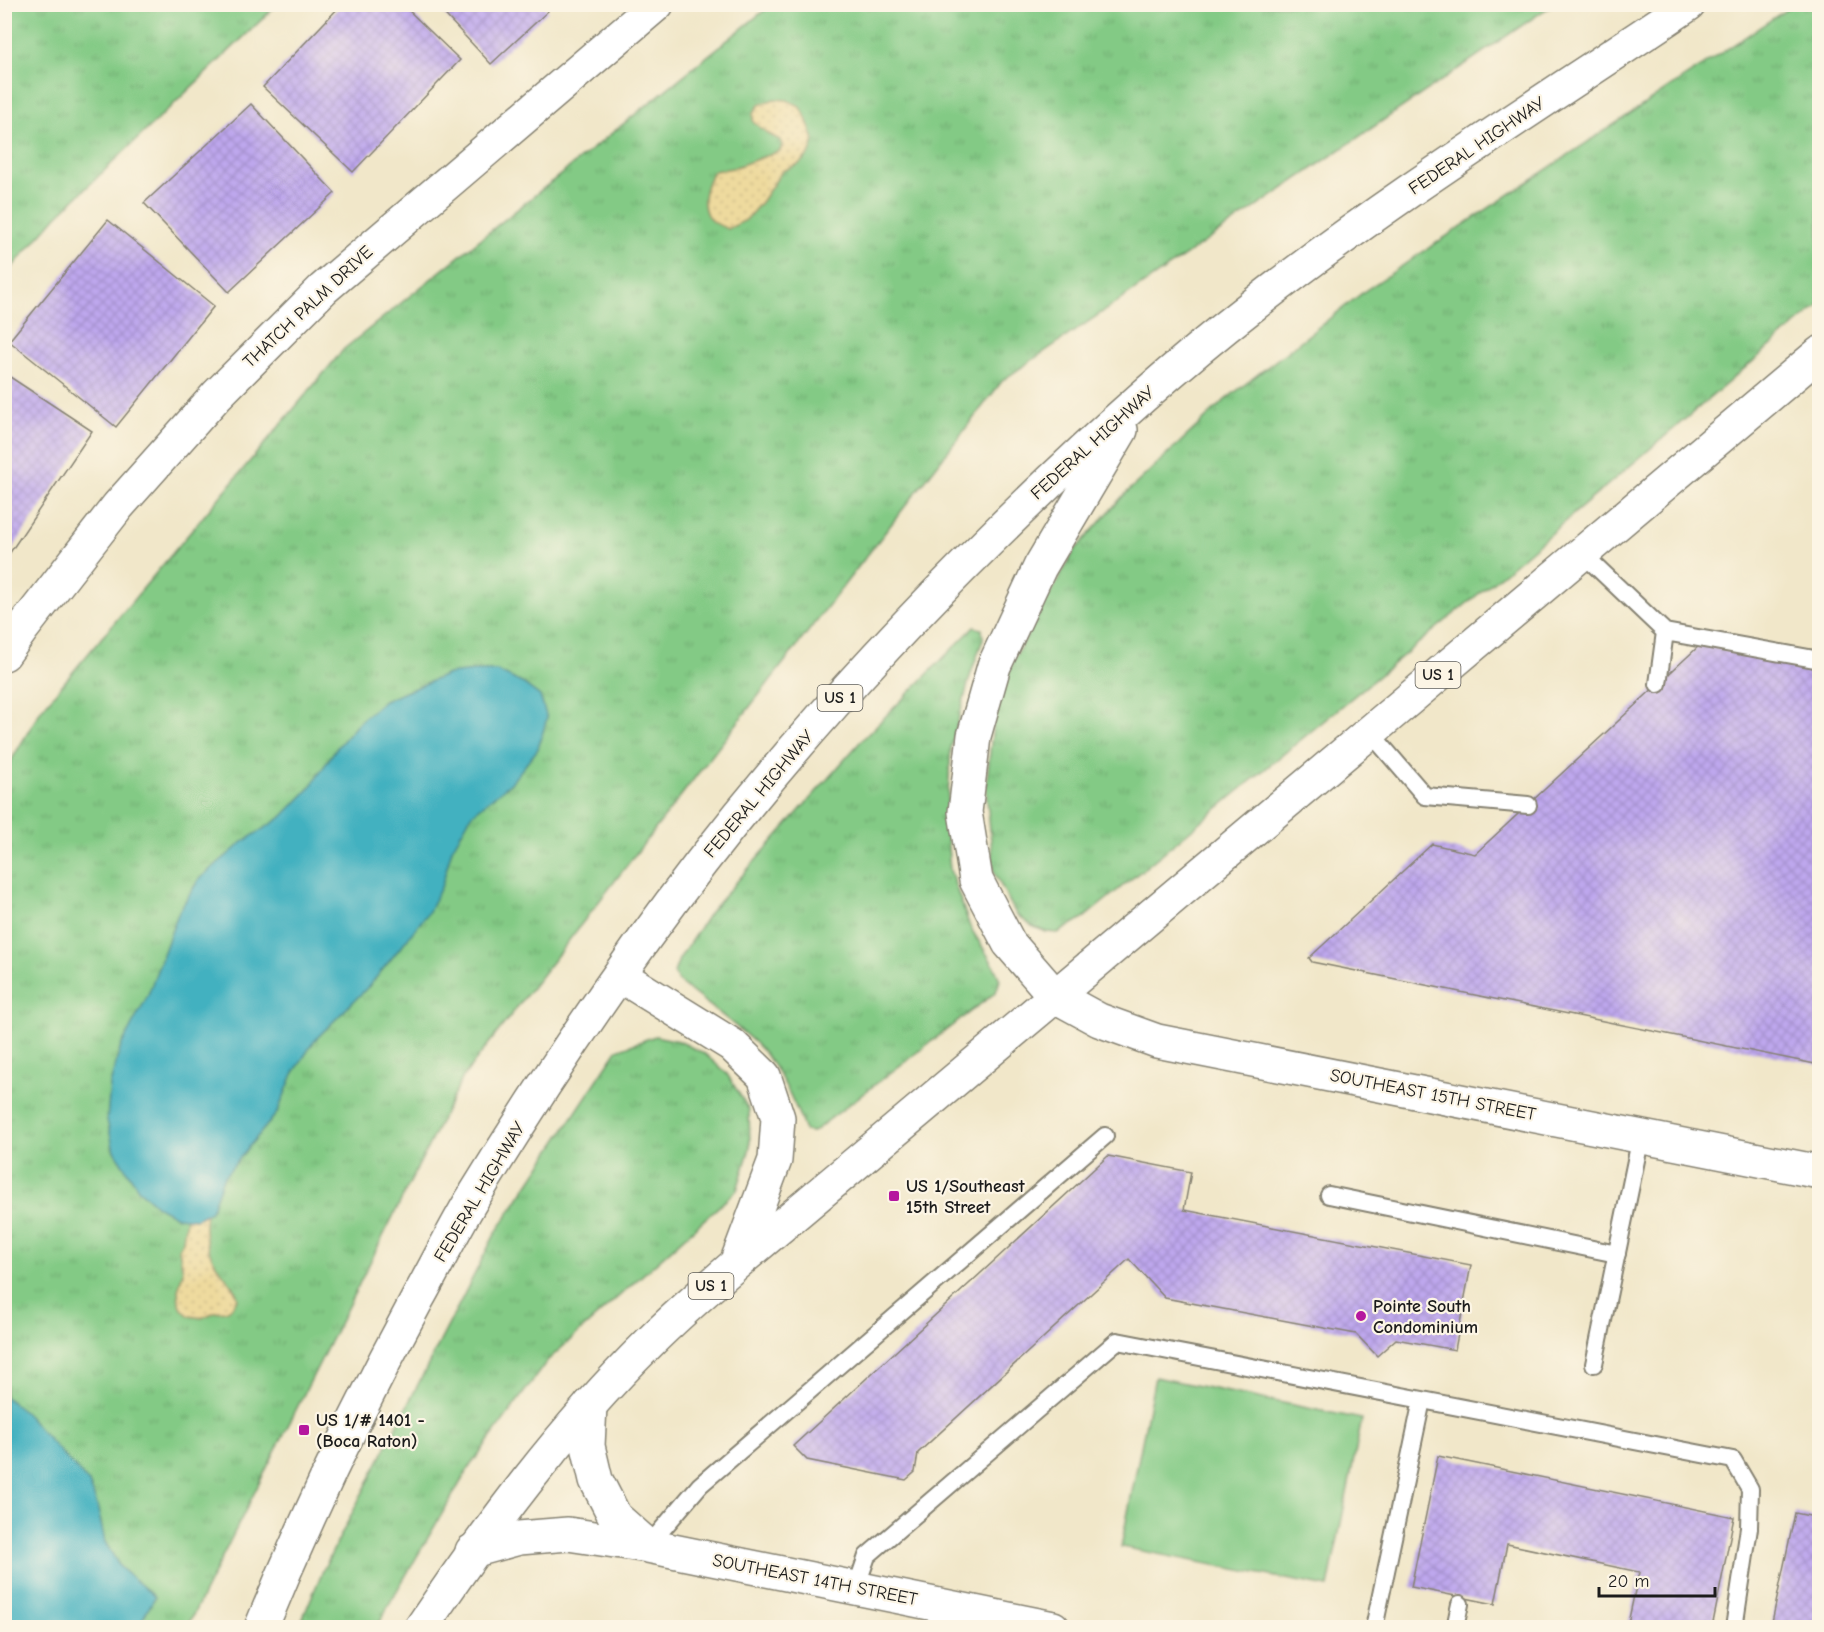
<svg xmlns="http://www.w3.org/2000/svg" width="1824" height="1632" viewBox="0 0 1824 1632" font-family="'Comic Neue',sans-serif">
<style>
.grass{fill:url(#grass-tufts);stroke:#507350;stroke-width:1.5}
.sand{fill:url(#sand-dots);stroke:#857b5d;stroke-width:1.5}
.pitch{fill:#83ca85;stroke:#507350;stroke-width:1.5}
.water{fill:#43b1c0;stroke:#30666e;stroke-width:1.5}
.building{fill:url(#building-cross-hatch)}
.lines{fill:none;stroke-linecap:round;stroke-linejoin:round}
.lane-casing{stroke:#868272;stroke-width:20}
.street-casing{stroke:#868272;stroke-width:36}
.primary-casing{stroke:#868272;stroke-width:36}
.lane{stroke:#fff;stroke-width:16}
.street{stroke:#fff;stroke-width:33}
.primary{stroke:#fff;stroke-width:33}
.poi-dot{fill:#b5179e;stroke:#fcf5e5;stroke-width:2}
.labels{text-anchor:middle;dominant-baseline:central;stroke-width:4.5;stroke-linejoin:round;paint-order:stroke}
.shield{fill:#fcf5e5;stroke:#5f5d58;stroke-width:1.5}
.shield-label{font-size:16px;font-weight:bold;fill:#1c1c1c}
.street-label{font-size:18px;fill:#1c1c1c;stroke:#fcf5e5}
.poi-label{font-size:18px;font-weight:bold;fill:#1c1c1c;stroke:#fcf5e5;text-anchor:start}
</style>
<defs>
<pattern id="grass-tufts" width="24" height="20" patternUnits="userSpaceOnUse" patternTransform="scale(1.5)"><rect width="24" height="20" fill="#83ca85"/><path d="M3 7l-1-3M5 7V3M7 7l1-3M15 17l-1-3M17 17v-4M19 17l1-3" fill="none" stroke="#71ad72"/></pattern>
<pattern id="sand-dots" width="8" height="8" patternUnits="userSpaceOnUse" patternTransform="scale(1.5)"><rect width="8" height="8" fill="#eeda9e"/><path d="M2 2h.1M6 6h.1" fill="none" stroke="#ccba88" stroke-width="1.8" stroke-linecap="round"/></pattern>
<pattern id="building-cross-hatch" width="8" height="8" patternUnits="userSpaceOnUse" patternTransform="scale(1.5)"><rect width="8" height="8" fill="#bea7ed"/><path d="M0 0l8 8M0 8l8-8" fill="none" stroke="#a38fcb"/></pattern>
</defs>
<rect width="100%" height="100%" fill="#fcf5e5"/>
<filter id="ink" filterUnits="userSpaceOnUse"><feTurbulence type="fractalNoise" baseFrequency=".0167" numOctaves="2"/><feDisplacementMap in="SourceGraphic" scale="12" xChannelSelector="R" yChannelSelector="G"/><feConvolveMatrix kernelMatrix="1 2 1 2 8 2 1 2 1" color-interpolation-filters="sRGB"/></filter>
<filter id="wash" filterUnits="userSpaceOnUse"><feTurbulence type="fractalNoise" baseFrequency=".008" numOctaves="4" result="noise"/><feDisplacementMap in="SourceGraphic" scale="24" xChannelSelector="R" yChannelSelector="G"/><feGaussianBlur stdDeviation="1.35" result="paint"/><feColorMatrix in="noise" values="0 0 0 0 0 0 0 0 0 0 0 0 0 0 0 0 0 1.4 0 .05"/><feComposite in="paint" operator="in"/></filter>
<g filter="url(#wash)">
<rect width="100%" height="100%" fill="#f1e7c9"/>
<path class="grass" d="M5,4H277V5L57,216L5,275Z
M771,5H1552L1003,380L463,1077L187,1627L5,1628V771L41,710L344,349Z
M1793,5H1819V305L1510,568L1085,917L1058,933L1046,932L1032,926L1016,914L994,872L986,789L994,715L1014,659L1075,550L1123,496L1225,400L1366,290Z
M974,627L982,629L983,639L971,673L951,747L946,824L950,870L970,927L993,964L1000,980L996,992L813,1132L805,1131C795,1102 777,1064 755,1043C733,1022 703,1001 679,982L674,973L679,959L710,912L861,741Z
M655,1036L679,1041L705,1054L727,1074L749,1110L750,1148L737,1190L547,1361L470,1466L392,1599L377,1627H299L323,1570L495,1234L617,1050Z"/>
<path class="sand" d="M774,99L787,100L798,105L804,113L814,140L810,153L799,164L782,171L762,201L746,220L728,229C720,226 711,222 707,215C700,201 706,182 714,171L733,168L780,151L782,145L780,140L770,135L753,122V113L759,105Z
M206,1214C202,1238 208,1256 224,1275C230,1283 235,1288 238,1298L231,1308L226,1311L215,1312L202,1318L189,1316L182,1309L179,1302L178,1290L183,1272L179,1249L183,1241L186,1218L196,1219Z"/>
<path class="pitch" d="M1155,1377L1362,1419L1328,1587L1121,1547Z"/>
<path class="water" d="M474,671H497L524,684L540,696L547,718L538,749L511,783L472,814L452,849L442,885L428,913L371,984L314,1041L293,1074L277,1113L223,1178L211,1211L196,1219L177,1217L158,1207L139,1190L114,1151L107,1120L110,1084L121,1046L148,995L179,911L199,879L244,841L282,817L309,789L335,750L361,720L384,701L448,674Z
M4,1396L25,1413L89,1483L97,1505L105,1542L120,1567L155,1597L138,1627H5Z"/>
<g id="blocks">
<path class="building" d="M342,4H402L460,60L353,172L263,87Z
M435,4H542L548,11L491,64Z
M251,104L335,193L229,292L144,203Z
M108,220L214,306L116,427L9,341Z
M4,373L92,431L7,557L4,556Z
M1700,645L1820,669V1065L1312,962L1309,958L1432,844L1475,854Z
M1108,1156L1191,1172L1184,1210L1471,1265L1455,1350L1396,1339L1377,1356L1356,1334L1165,1298L1129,1259L918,1453L915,1472L906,1480L807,1460L793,1446Z
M1438,1456L1734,1517L1712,1628H1627L1639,1572L1507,1544L1495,1604L1411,1587Z
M1795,1513L1820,1518V1611L1816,1628H1801L1772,1622Z"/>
</g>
</g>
<g filter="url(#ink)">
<use href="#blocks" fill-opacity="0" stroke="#868272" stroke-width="1.5"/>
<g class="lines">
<g class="lane-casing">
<path id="lane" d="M1582,553L1665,632L1658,684
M1665,632L1820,660
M1370,732L1425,796L1528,805
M1329,1195L1617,1254
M1594,1364L1641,1136
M648,1546L700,1485L1105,1136
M856,1588L867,1556L1117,1341L1733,1460L1750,1489L1749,1528L1734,1628
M1374,1628L1422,1400
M1455,1628L1460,1604"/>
</g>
<g class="street-casing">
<path id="street" d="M4,654L22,629L118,506L217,395L323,289L657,4
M1055,996L1099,1020L1157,1041L1820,1172
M590,1405L588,1446L596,1480L615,1517L648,1546
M472,1551L519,1538L568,1534L648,1546L1053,1628"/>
</g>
<g class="primary-casing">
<path id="primary" d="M619,975L732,1045L764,1076L778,1118L775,1160L737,1261
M1055,996L1009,943L976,880L965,812L974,736L994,666L1040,567L1121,430
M261,1628C307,1515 360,1405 418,1298C436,1266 452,1233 471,1201C542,1085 618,971 701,863C791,747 891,637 996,534C1077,454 1162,376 1252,306C1391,197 1542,103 1689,4
M421,1628C489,1527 562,1429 649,1343C677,1315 707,1289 737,1263L1370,732L1820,353"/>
</g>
<use href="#lane" class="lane"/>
<use href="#street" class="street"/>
<use href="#primary" class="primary"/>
</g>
</g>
<g class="poi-dot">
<rect x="888" y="1190" width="12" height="12" rx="3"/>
<circle cx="1361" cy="1316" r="6"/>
<rect x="298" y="1424" width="12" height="12" rx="3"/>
</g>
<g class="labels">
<g class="shield">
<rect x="1415.5" y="662" width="45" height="26" rx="4.5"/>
<rect x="817.5" y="685" width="45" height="26" rx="4.5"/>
<rect x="688.5" y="1273" width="45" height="26" rx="4.5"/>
</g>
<g class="shield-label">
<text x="1438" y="675">US 1</text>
<text x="840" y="698">US 1</text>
<text x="711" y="1286">US 1</text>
</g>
<g class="street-label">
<text transform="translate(1477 146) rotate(-34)">FEDERAL HIGHWAY</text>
<text transform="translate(308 307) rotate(-43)">THATCH PALM DRIVE</text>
<text transform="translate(1093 443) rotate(-42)">FEDERAL HIGHWAY</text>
<text transform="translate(759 794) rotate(-50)">FEDERAL HIGHWAY</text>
<text transform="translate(1433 1095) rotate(11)">SOUTHEAST 15TH STREET</text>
<text transform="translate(480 1192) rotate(-59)">FEDERAL HIGHWAY</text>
<text transform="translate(815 1580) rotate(11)">SOUTHEAST 14TH STREET</text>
</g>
<g class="poi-label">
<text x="906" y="1186">US 1/Southeast<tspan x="906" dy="21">15th Street</tspan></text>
<text x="1373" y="1306">Pointe South<tspan x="1373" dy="21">Condominium</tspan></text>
<text x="316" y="1420">US 1/# 1401 -<tspan x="316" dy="21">(Boca Raton)</tspan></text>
</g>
</g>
<rect width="1824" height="1632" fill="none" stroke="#fcf5e5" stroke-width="24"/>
<path d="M1599 1587v9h116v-9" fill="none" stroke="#1c1c1c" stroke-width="3"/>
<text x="1608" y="1587" font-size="18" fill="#1c1c1c" stroke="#fcf5e5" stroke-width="4.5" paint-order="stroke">20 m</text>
</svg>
